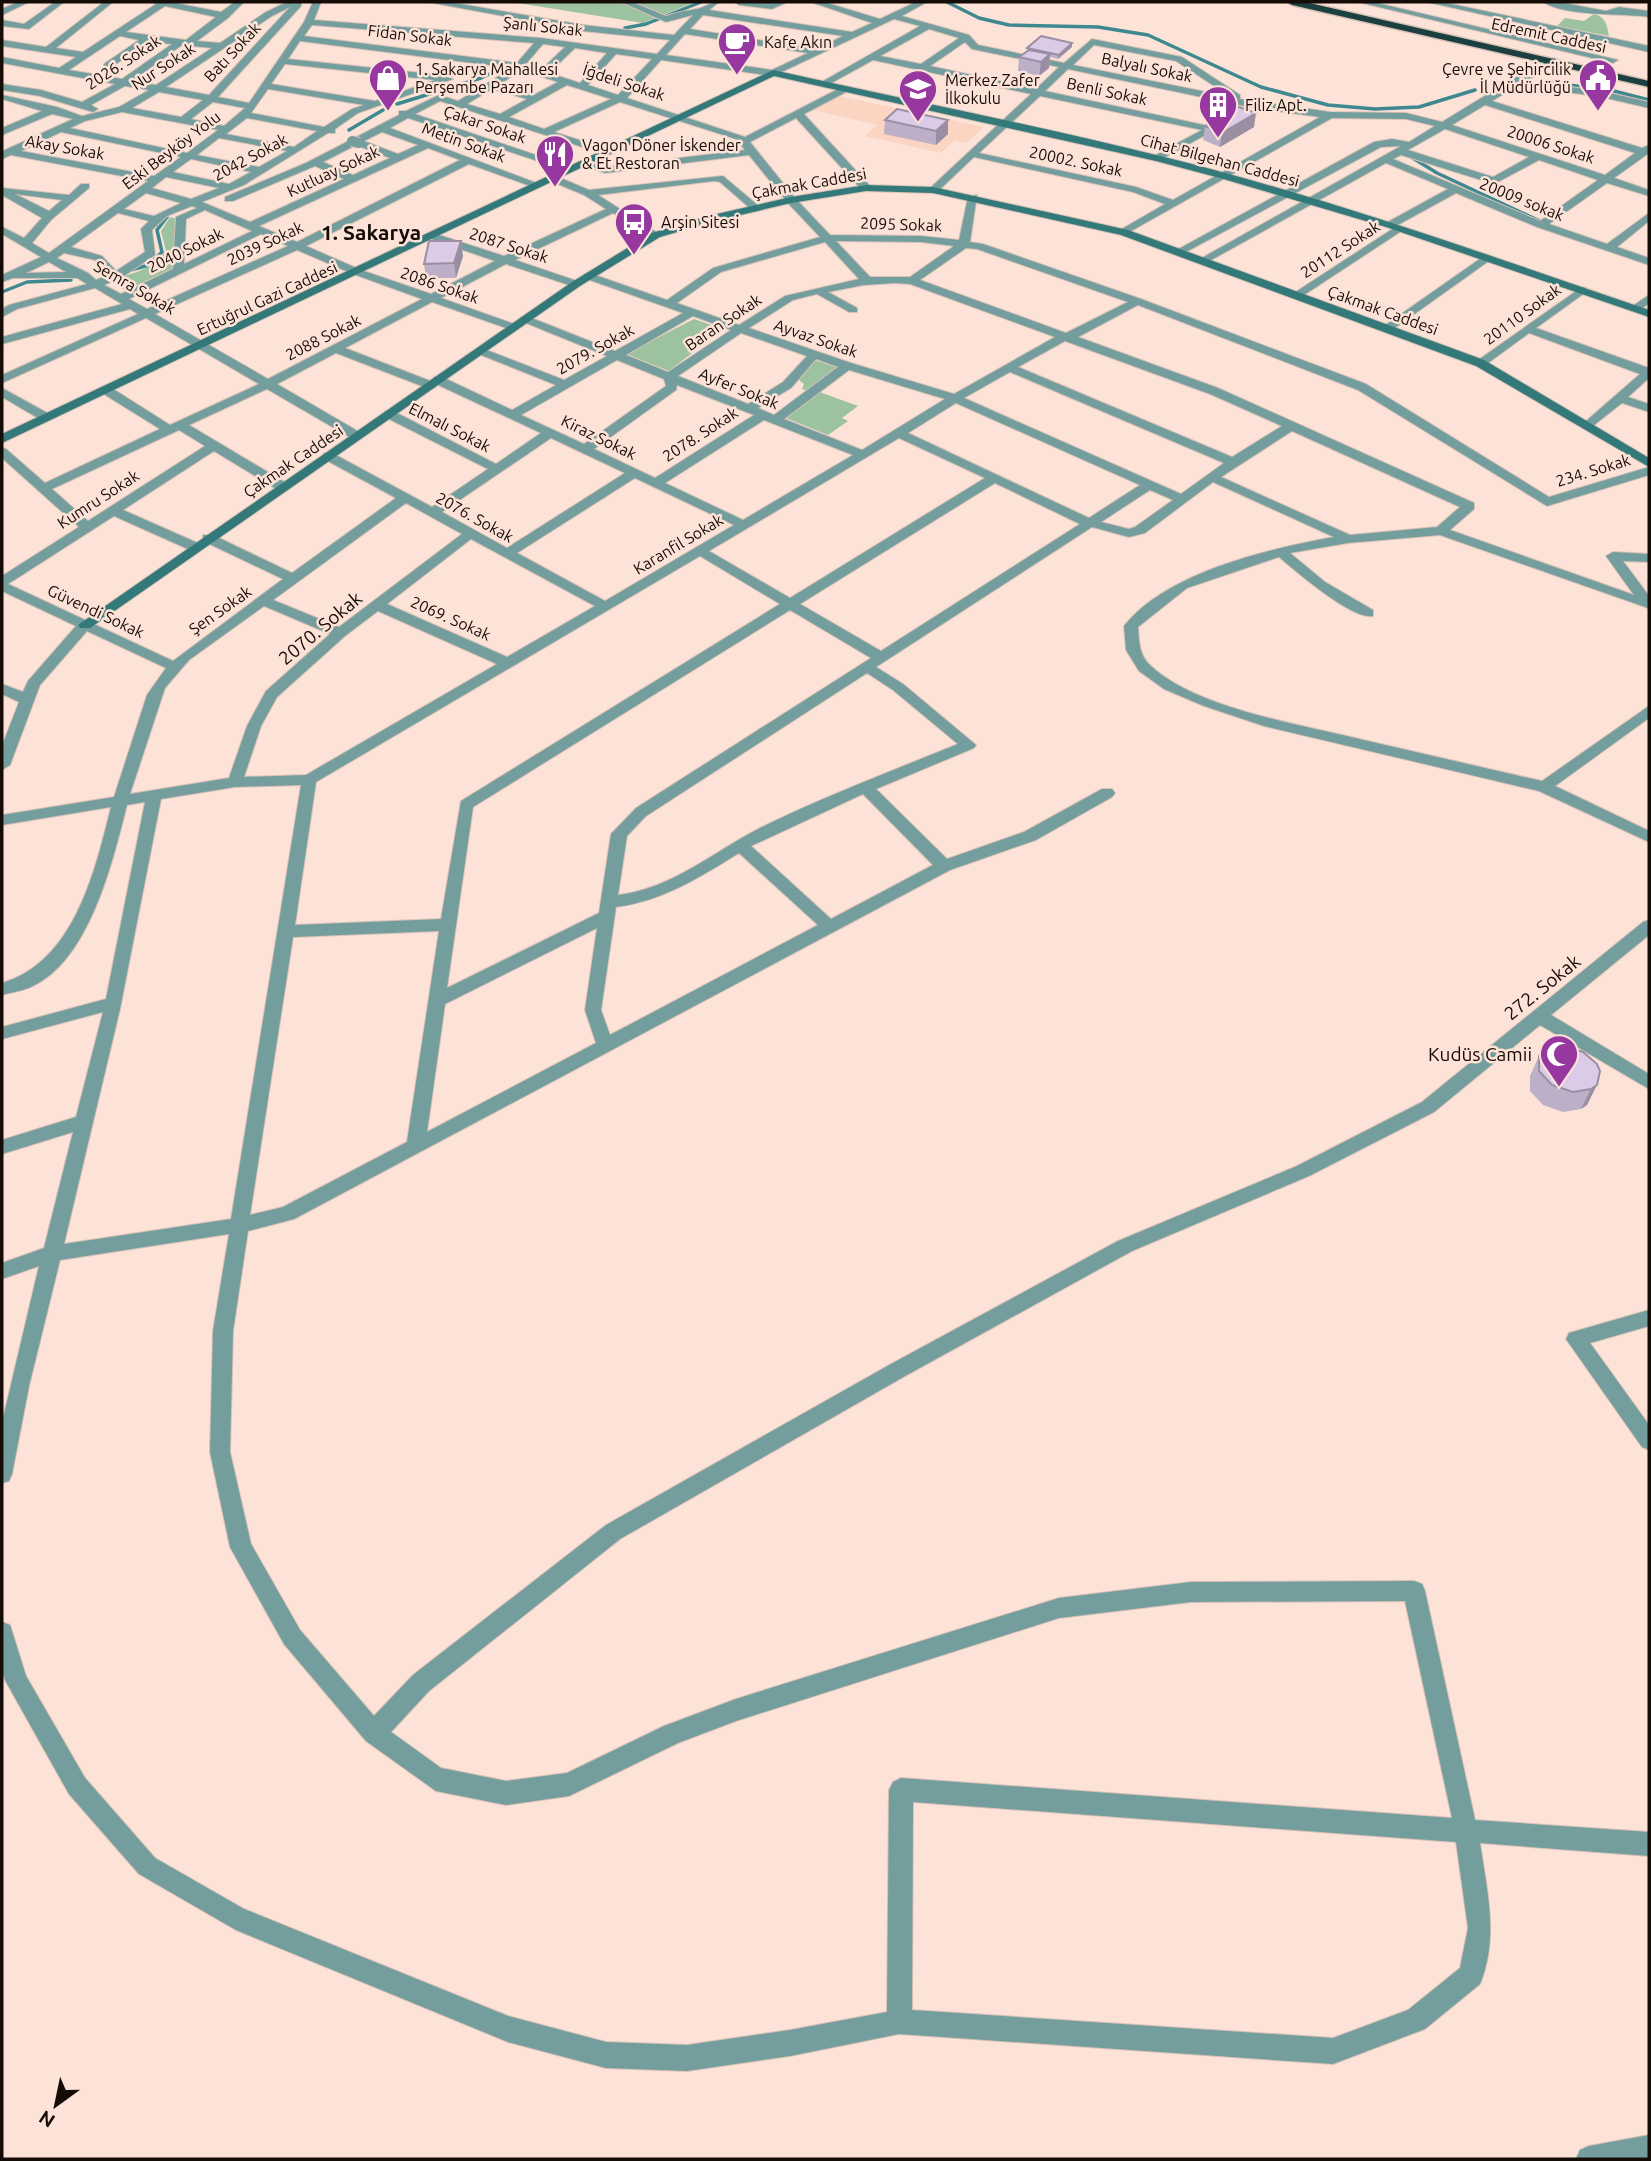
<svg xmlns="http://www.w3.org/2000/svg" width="1651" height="2161" viewBox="0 0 1651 2161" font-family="Ubuntu,sans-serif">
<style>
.built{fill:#fcd4c2}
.green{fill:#9cc29f}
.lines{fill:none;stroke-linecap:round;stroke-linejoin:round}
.stream{stroke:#3e898f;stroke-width:3.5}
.street-casing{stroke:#d8c1b6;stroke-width:2}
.secondary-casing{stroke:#d8c1b6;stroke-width:2}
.highway-casing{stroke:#d8c1b6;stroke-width:3}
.street{fill:#749e9e;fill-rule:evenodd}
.secondary{fill:#34797a;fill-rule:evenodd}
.highway{fill:#1c3f40;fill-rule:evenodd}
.street-bridge-casing{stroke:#d8c1b6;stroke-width:12;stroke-linecap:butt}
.street-bridge{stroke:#749e9e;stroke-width:10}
.wall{fill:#bcafc7}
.shaded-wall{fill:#998ea2}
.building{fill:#dbcbe7;stroke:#998ea2;stroke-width:2}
.labels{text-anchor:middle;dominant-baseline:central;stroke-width:5;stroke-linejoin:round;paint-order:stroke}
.far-street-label{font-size:16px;fill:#160c07;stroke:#fde3d7}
.far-poi-label{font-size:16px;fill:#160c07;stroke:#fde3d7;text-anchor:start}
.street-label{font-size:19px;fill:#160c07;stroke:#fde3d7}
.poi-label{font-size:19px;fill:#160c07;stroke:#fde3d7;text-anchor:end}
.far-district-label{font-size:21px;font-weight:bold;fill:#160c07;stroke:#fde3d7}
</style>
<rect width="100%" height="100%" fill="#fde3d7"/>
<path class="built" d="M839,96L984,127L966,143L955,140L941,153L865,136L877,125L813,110Z"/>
<path class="green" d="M511,2H695L643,23Z
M1594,14C1606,17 1607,25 1609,36L1557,26L1565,18L1584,21Z
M170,217L178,219L173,270L127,292L111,280C133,273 152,270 166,251L161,231Z
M694,319L723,329L669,371L626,354Z
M812,359L841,369L810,392L802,389L804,384L796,378Z
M817,391L858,406L842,418L848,421L828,435L781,416Z"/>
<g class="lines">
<path class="stream" d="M947,2L979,18L1009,25L1098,27L1148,35L1261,87L1328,105L1375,109L1419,107L1475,90
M625,28L646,24L701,2
M1543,82L1610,90L1649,100
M397,104L481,78L504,67
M349,130L383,110
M1411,157L1437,173L1544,223
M127,271L149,265L162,252L157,230L167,217
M2,292L27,282L71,280"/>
<g class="street-casing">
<path id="street" d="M18,2H29L2,15V9Z
M55,2H64L29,29L2,26V20L24,24Z
M104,2H113L56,48L83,52L156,4L153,2H170L221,12L235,2H244L228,18L197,41L220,43L266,12L287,2H301V6L218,97L249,103L304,22L313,2H321L314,20L541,38L657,54L670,40L583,31L428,2H449L583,25L674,35L693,15L666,22L621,2H632L666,16C677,12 685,11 696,9C705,8 709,2 719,2L709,10L852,32L872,23L811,2H824L880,19L916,2H927L902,16L969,35L978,45L1064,63L1092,39L1182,57L1240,95V99L1330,112L1406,113L1442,122L1509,81L1553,58L1556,59V63L1525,82L1597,90L1649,102V108L1597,96L1517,86L1492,101L1642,148L1649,145V153L1614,178L1649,190V196L1607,183L1549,224L1607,244L1649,213V221L1617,247L1649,258V265L1537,227L1456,193L1394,227H1386V223L1448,189L1386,163L1204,264L1200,263V259L1401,146L1381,147L1184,253L1175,251L1374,142L1392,139L1409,142L1435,126L1406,119L1332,118L1124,235L1120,234V230L1165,204L1133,192L974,157L937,192L928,190L1031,94L873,60L826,86L818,84L920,26L894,19L773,76L661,60L627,98L745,137L842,87H848V91L804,114L870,186V190H862L796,118L750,142L795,198L830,235L921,236L959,240L968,197L977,195L970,242L983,244L1141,299L1366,384L1549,497L1649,467V475L1547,506L1358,390L1138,305L1078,337L1218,388L1474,503V509L1450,530L1634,595L1606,556L1613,552L1649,554V562L1623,561L1649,596L1648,608L1440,535L1348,543L1290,553L1325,582L1373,610V616C1352,620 1296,571 1279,557L1187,588L1138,627C1139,641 1139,656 1151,666C1194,707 1297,724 1355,738C1417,752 1479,767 1542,781L1649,706V718L1555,786L1649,831V842L1539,791L1264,726L1204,706L1164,689L1139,671L1126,650L1124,626C1167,572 1268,549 1334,537L1213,482L1145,533L1129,537L1092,527L876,667L903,684L976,745L974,748L876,789L947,859L1024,832L1102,789H1112L1115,793L1112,797L1036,840L950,870L294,1219L248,1231L233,1331L230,1452L251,1544L300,1630L374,1716L413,1675L606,1525L891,1364L1118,1241L1297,1166L1422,1102L1643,922L1649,920V935L1551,1015L1649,1074V1089L1540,1025L1434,1112L1309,1176L1132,1251L905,1376L620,1539L429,1691L391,1732L441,1768L506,1781L567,1773L664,1726L736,1699L1059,1598L1191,1582L1414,1581L1422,1584L1425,1591L1475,1820L1649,1832V1856L1480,1843C1487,1891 1499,1938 1480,1984L1425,2029L1333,2064L899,2034L790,2056L687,2071L606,2068L508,2042L236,1930L139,1874L69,1794L5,1680L2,1669V1622L10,1625L26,1676L85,1778L155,1858L244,1909L508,2016L606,2042L687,2045L790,2030L887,2012L889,1790L893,1782L901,1778L1452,1818L1405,1601L1191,1602L1059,1618L736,1721L678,1743L569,1796L506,1805L436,1791L366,1741L284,1644L230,1547L210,1452L213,1331L229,1234L60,1260L29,1386L12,1474L9,1481L2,1483V1423L39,1266L2,1279V1263L44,1248L73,1132L2,1154V1140L76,1117L103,1012L2,1039V1027L106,999L145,802L127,805C113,860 90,959 33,986C24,991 12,992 2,995V983C74,962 95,872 111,807L2,825V815L114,797L147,695L166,668L87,631L40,685L10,765L2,770V746L19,702L2,694V684L23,692L28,681L76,626L2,591V576L79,527L2,458V448L6,449L45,483L160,429L102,393V387H110L170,425L259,384L146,318L2,383V375L138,314L130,309L2,344V337L122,304L95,288L17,309L2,317V309L9,305L87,284L77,278H13L2,282V275L41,257L2,234V227L24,238L42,218L2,195V188L69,195L81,184H89V188L51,220L32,243L49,253L148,181L11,155L2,159V152L5,150L73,119L52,114L2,135V128L42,111L2,99V95L57,107L82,116L119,107L149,90L125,86L91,105L98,109L93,112L40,96L2,90V84L41,90L82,102L115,84L2,63V57L59,68L76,57L2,46V40L46,47ZM165,6L216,17L186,40L126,32ZM290,7L209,95L166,87L272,16ZM703,15L843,36L817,49L690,29ZM312,25L534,43L517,63L304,36ZM929,29L959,38L921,64L880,56ZM685,34L808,53L772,70L666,55ZM120,36L139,40L104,64V68H110L149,42L172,44L122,79L69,70ZM300,41L512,68L458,101L439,95L406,111H399V115L306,163L225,197V201H233L315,166L344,179L250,222L202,202L244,185L328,133H335V129L358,113L453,79L441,75L288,59ZM965,42L972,49L1059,67L1036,89L930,66ZM543,44L565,47L541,70L525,65ZM182,45L212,48L156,85L132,81ZM1094,45L1176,61L1231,97L1073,65ZM575,48L607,53L580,83L549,73ZM616,54L652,59L618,95L588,85ZM285,64L435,80L375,101L271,84ZM1068,69L1254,108L1320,117L1173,200L1136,187L979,153L1040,96L1202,130L1154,156V160L1158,161L1218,128L1045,91ZM521,70L558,82L534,95L499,85ZM567,85L611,99L544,129L509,117ZM268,89L364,105L352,109L324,127L251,113ZM492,89L527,99L500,114L467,104ZM159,92L203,100L181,117L132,108ZM440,101L607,155L611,154V150L554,132L620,102L736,139L745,150L605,167L582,161L577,164L605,173L749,155L787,202L820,237L713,268L667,300L592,274H584V278L683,313L615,351L529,317H521V321L607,356L564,380L484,349H476V353L556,385L512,410L442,377H434L433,382L345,348L432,302L509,329H517V325L441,298L506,264L572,286H580V282L515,260L613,213L652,237L661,235L598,195L714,181L720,182L752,210L761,208L723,176L589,190L556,176H548V180L584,195L606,209L504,256L436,234H428V238L495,261L431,294L361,270L306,246L469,164L533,187L542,185L390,128L408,118L568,171L577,169L415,114ZM213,102L245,108L224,126L191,119ZM1485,105L1635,153L1605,175L1452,125ZM122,112L218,130L187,153L70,128L85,121ZM247,118L317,131L294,147L226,134ZM1445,129L1529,157L1493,177L1408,150ZM61,132L181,157L154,176L21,151ZM382,132L418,145L398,154L364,141ZM219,138L287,151L259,167L197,155ZM356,145L390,158L353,175L323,162ZM428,148L460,160L297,242L259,226ZM1401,155L1494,184L1539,160L1598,180L1540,221L1393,159ZM191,159L251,172L229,184L173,172ZM166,177L219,188L191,199L152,188ZM146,193L181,203L154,216L124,209ZM15,194L62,200L49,211ZM192,206L197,208L176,217L173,269L121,294L104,285L124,276L155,255L152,230L167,216ZM205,210L252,231L184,264L186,219ZM118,213L149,221L141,229L145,252L116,271L102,256L71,247ZM261,234L288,246L147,309L129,299ZM836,241L921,242L954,246L910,277H870ZM825,242L859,279L785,296L739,325L677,303L721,272ZM966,248L977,249L1128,302L1066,333L920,280ZM297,250L353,274L422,299L268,379L155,314ZM64,253L95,260L108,275L96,280L88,273L57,258ZM49,262L66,272L26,273ZM895,283L910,284L1055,337L954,394L851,363L749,328L793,300L817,294L849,312H857V308L828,292L864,285ZM693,316L731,330L668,372L626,355ZM741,333L807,356L783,382L748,404L678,376ZM1065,341L1210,394L1282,426L1232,457L1018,367ZM336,353L427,388H435L436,384L541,433L496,464L393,411H385V417L488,469L432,507L332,453H324V459L396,498L292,573L213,535H203V541L283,579L173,661L8,584L114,516L190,550H200V544L123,510L214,451L278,490H288V484L189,425L267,389L353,439H361V433L277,384ZM816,359L838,367L774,415L758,408L791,388ZM617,360L664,379L666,386L584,444L521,415ZM849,370L945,399L862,450L784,419ZM1010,372L1224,463L1181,494L964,398ZM677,385L754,415L655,478L594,449L676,390ZM956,403L1140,485L1089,518L908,433ZM764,420L853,455L743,520L665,483ZM179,430L205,446L88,521L52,489ZM1292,431L1460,507L1437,527L1350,535L1221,477ZM551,438L625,473L507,548L442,512ZM899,438L985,478L790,598L709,551ZM635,478L734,525L605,601L517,553ZM995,483L1080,524L881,651L800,604ZM1150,490L1173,500L1135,527L1129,529L1101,522ZM406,503L462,534L339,627L273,600ZM471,539L595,606L507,657L387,604ZM700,556L780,604L461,801L441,919L295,925L316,782ZM264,606L330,634L266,691L247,726L229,778L130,794L165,688L189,660ZM790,610L871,658L636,808L611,834L599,913L447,988L473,807ZM378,611L497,664L306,775L244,777L261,726L277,697L345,636ZM867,673L893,690L958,744C892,771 825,796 762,827C714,851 672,889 618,895L627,836L646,816ZM301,785L231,1219L64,1244L120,1009L161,799L235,787ZM863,794L933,865L831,919L751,846ZM739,853L818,925L610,1035L601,1010L616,907C663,901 700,877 739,853ZM597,928L585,1010L596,1043L427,1132L445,1004ZM439,931L407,1142L283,1207L250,1215L293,937ZM913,1802L1456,1842L1468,1928L1460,1968L1408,2010L1333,2038L912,2010Z
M735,2H787L772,9L739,5Z
M1358,2H1373L1618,60L1613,63Z
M1427,2H1442L1649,46V52Z
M1543,2H1559L1606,11L1619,7L1649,11V17C1622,13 1565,17 1543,2Z
M1397,226L1406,228L1301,297L1291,295Z
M1484,256L1493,258L1392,330H1384V326Z
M1582,287L1586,288V292L1536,328L1649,368V378L1628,397L1649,404V412L1622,403L1589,429L1583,425L1585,422L1640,374L1529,333L1484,366L1474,363Z
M1649,295V303L1639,311H1631V307Z
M2,388L51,415L53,418L43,421L2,397Z
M1649,1310V1326L1590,1343L1649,1425V1450L1642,1447L1566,1339L1569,1333L1576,1331Z
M1649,2135V2159H1576L1580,2150L1589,2146Z"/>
</g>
<g class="secondary-casing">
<path id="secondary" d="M773,70C902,99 1032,124 1160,156C1326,197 1488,255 1649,310V317L1386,227L1220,178L1156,161L774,76L2,443V434Z
M866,185L933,187L1128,230L1484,360L1649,458V467L1476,366L1121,235L933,193L866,191L791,203L715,221L660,237L580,286L90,628H80L78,625L572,282L652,233L708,216L791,197Z"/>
</g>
<g class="highway-casing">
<path id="highway" d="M1287,2H1305L1649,81V87L1292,5Z"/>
</g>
<use href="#street" class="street"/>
<use href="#secondary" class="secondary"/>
<use href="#highway" class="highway"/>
<g class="street-bridge-casing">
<path id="street-bridge" d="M352,141L359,143"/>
</g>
<use href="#street-bridge" class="street-bridge"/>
</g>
<path class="wall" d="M1072,47L1058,59L1050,57L1049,68L1039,76L1018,71L1019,57L1027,51V48Z
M885,120H948V134L936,145L884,134Z
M1205,126L1254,127L1220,147L1203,140Z
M463,256L456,278H426L424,264Z
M1539,1056L1597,1064L1587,1105L1581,1109L1563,1112L1543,1105L1530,1091V1076Z"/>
<path class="shaded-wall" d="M1072,43V47L1058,59L1059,55Z
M1050,54L1049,68L1039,76L1041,62Z
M1256,113L1254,127L1220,147L1222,133Z
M948,120V134L936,145V131Z
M461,241L463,256L456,278L454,263Z
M1597,1085L1587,1105L1581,1109L1591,1089Z"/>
<path class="building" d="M1041,36L1072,43L1059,55L1027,48Z
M1029,50L1050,54L1041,62L1019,57Z
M1239,107L1256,113L1222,133L1205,126Z
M897,109L948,120L936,131L885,120Z
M429,241H461L454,263L424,264Z
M1563,1046L1583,1052L1597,1064L1600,1071L1597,1085L1591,1089L1573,1092L1552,1085L1539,1071V1056L1553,1047Z"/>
<defs>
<g id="cafe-pin" transform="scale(2.0125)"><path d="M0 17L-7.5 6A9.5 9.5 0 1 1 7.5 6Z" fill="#9738a1" stroke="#fde3d7"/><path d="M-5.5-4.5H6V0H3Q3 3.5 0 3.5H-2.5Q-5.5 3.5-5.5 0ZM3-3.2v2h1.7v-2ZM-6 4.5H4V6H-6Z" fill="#fff"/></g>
<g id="shop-pin" transform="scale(2.0125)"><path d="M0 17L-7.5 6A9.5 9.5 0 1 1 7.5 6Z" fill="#9738a1" stroke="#fde3d7"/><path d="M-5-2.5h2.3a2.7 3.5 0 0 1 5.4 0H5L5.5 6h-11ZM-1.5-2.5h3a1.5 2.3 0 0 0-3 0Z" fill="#fff"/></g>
<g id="civic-pin" transform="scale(2.0125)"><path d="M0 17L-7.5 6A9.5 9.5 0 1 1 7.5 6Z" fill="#9738a1" stroke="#fde3d7"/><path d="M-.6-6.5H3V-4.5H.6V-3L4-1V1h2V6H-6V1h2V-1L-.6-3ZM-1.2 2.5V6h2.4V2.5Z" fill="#fff"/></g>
<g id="school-pin" transform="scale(2.0125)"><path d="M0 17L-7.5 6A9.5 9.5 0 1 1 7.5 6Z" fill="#9738a1" stroke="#fde3d7"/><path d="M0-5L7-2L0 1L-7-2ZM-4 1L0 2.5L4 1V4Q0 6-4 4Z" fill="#fff"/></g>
<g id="building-pin" transform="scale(2.0125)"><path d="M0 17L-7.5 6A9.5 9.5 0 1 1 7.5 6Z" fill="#9738a1" stroke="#fde3d7"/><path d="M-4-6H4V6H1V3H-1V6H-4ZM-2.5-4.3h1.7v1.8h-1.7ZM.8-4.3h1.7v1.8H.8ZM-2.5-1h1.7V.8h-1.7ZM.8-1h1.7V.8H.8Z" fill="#fff"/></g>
<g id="restaurant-pin" transform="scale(2.0125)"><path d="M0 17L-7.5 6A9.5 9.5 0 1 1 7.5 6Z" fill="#9738a1" stroke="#fde3d7"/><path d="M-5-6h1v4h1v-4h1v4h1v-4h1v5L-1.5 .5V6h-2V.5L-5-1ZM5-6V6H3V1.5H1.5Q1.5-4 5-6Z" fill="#fff"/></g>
<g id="bus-pin" transform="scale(2.0125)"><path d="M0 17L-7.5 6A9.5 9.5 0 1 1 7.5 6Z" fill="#9738a1" stroke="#fde3d7"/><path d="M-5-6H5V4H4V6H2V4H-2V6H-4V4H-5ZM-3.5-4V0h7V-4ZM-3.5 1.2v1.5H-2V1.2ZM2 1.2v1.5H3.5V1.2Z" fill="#fff"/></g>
<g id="mosque-pin" transform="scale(2.0125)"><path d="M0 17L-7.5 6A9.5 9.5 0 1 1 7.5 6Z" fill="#9738a1" stroke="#fde3d7"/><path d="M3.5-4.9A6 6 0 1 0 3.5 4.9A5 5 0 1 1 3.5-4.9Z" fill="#fff"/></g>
</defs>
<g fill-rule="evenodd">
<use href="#cafe-pin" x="737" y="42"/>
<use href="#shop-pin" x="388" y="78"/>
<use href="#civic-pin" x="1598" y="78"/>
<use href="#school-pin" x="918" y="89"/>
<use href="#building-pin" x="1218" y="105"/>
<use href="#restaurant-pin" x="555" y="154"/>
<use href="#bus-pin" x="634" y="222"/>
<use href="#mosque-pin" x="1559" y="1054"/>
</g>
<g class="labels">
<g class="far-street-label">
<text transform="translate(543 26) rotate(6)">Şanlı Sokak</text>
<text transform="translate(410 35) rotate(7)">Fidan Sokak</text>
<text transform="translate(1549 35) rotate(12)">Edremit Caddesi</text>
<text transform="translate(232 52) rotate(-47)">Batı Sokak</text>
<text transform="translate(123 62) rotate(-33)">2026. Sokak</text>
<text transform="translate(163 66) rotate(-33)">Nur Sokak</text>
<text transform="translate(1147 67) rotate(12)">Balyalı Sokak</text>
<text transform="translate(624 82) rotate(18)">İğdeli Sokak</text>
<text transform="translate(1107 91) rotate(12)">Benli Sokak</text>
<text transform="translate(485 124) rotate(19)">Çakar Sokak</text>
<text transform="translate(464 142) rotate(20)">Metin Sokak</text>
<text transform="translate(1551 144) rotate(18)">20006 Sokak</text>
<text transform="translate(65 147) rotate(10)">Akay Sokak</text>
<text transform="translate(171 150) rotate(-37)">Eski Beyköy Yolu</text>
<text transform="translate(250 157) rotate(-28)">2042 Sokak</text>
<text transform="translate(1220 160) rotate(15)">Cihat Bilgehan Caddesi</text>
<text transform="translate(1076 161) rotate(12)">20002. Sokak</text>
<text transform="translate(333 171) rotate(-25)">Kutluay Sokak</text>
<text transform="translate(809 183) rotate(-10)">Çakmak Caddesi</text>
<text transform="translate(1522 199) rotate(22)">20009 sokak</text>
<text transform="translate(901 224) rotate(2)">2095 Sokak</text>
<text transform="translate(265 243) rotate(-25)">2039 Sokak</text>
<text transform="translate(509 245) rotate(18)">2087 Sokak</text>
<text transform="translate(1340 249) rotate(-33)">20112 Sokak</text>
<text transform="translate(185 250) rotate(-26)">2040 Sokak</text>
<text transform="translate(440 285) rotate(19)">2086 Sokak</text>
<text transform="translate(135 287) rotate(30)">Semra Sokak</text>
<text transform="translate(267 298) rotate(-25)">Ertuğrul Gazi Caddesi</text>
<text transform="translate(1383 310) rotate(20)">Çakmak Caddesi</text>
<text transform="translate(1522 314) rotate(-36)">20110 Sokak</text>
<text transform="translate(723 322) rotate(-34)">Baran Sokak</text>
<text transform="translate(323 337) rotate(-27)">2088 Sokak</text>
<text transform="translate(816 338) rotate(19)">Ayvaz Sokak</text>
<text transform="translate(595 349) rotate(-29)">2079. Sokak</text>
<text transform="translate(739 388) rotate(22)">Ayfer Sokak</text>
<text transform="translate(450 427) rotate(27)">Elmalı Sokak</text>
<text transform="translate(700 434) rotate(-33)">2078. Sokak</text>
<text transform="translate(599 437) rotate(26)">Kiraz Sokak</text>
<text transform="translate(293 461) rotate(-34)">Çakmak Caddesi</text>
<text transform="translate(1593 470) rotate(-17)">234. Sokak</text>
<text transform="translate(98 499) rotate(-33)">Kumru Sokak</text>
<text transform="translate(475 517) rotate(29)">2076. Sokak</text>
<text transform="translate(678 544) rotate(-31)">Karanfil Sokak</text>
<text transform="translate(220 610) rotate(-35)">Şen Sokak</text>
<text transform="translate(96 611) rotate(25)">Güvendi Sokak</text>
<text transform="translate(451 618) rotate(24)">2069. Sokak</text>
</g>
<g class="far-poi-label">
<text x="764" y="42">Kafe Akın</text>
<text x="415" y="69">1. Sakarya Mahallesi<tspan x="415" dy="18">Perşembe Pazarı</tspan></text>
<text x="1571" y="69" text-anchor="end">Çevre ve Şehircilik<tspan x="1571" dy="18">İl Müdürlüğü</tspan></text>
<text x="945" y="80">Merkez Zafer<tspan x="945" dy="18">İlkokulu</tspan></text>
<text x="1245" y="105">Filiz Apt.</text>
<text x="582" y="145">Vagon Döner İskender<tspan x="582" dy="18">&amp; Et Restoran</tspan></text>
<text x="661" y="222">Arşin Sitesi</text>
</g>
<g class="street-label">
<text transform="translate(320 628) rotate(-40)">2070. Sokak</text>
<text transform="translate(1542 987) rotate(-39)">272. Sokak</text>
</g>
<g class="poi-label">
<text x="1532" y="1054">Kudüs Camii</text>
</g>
<g class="far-district-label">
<text x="371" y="232">1. Sakarya</text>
</g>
</g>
<rect width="1651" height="2161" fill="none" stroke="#160c07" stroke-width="7"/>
<g transform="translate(56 2105) rotate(213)" stroke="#fde3d7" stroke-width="5" paint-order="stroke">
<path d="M0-5L12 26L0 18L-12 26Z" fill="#160c07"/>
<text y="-10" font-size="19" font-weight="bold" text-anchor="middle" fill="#160c07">N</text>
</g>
</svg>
